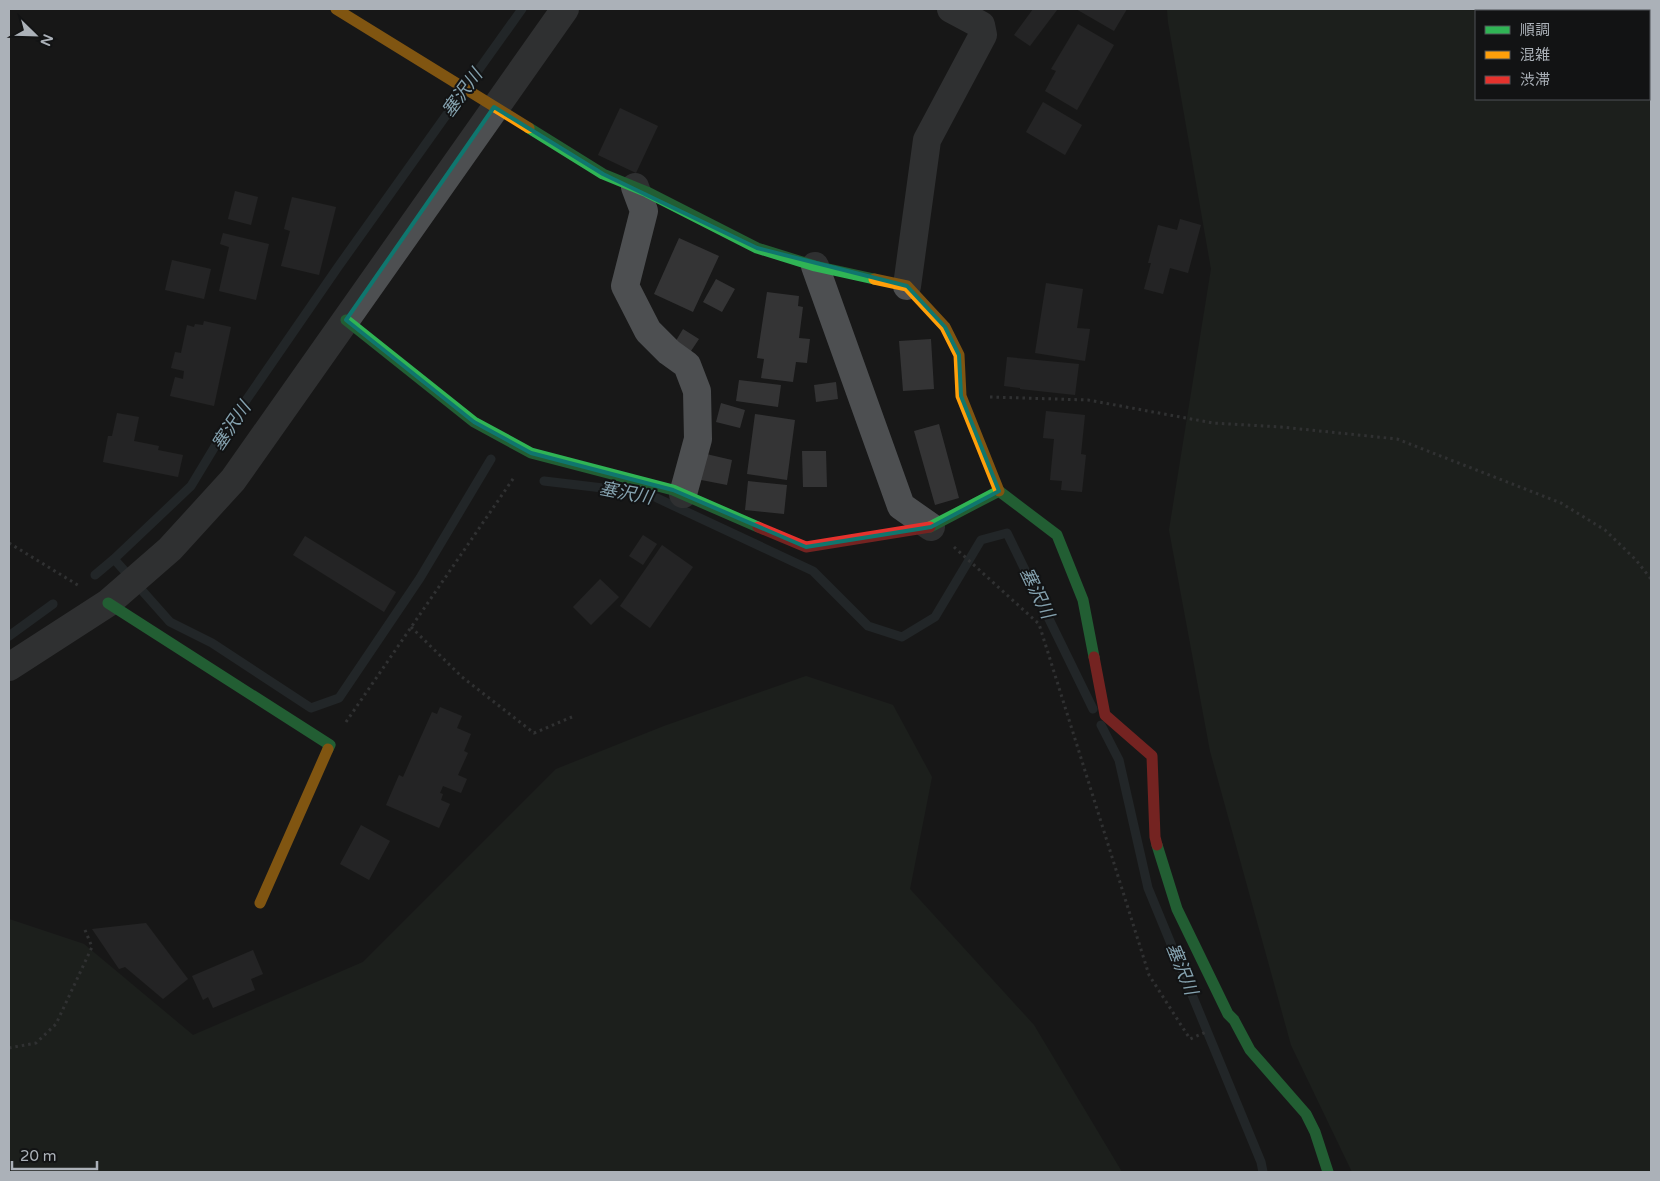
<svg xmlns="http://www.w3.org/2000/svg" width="1660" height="1181" viewBox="0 0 1660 1181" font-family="'Varela Round','Noto Sans JP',sans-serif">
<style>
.green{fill:#222922;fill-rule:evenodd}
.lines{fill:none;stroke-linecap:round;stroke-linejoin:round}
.stream{stroke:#30393d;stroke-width:9}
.building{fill:#343435}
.path{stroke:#4e5052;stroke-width:3;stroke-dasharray:2.5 4;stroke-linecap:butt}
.street{stroke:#4d4f51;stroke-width:28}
.fast{stroke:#30b455;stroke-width:11}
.slow{stroke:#ff9f0a;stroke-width:11}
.jam{stroke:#e5322d;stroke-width:11}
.marked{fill:none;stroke:#0f766e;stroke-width:4;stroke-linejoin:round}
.labels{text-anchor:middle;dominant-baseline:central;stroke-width:4;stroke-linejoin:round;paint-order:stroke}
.water-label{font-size:18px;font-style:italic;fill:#85a2af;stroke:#121314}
</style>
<rect width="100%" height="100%" fill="#181818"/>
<path class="green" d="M1167,9H1651V1172H1352L1291,1045L1210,751L1169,530L1211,269L1168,22ZM1476,11H1649V99H1476Z
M806,676L893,705L932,777L910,889L1034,1025L1122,1172H9V919L84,944L193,1035L363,962L556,769L664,726Z"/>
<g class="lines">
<path class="stream" d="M544,481L628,491
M657,498L813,571L868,626L902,637L935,617L981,540L1007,533L1093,709
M114,559L170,622L212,643L311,708L339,698L420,578L491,459
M95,575L114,559L191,486L220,438L338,267L522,9
M9,636L53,604
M1101,725L1119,760L1148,888L1261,1162L1263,1172"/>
</g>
<path class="building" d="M1033,9L1057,10L1030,46L1014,35Z
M1076,9H1127L1114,31Z
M1078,24L1114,45L1077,110L1045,91L1056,71L1051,69Z
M1043,102L1082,125L1065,155L1026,132Z
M620,108L658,126L636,173L598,155Z
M235,191L258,197L251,225L228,219Z
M292,197L336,207L319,275L281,266L290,231L284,229Z
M1180,219L1201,225L1188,273L1170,268L1163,294L1144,289L1151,263H1148L1158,225L1177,230Z
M223,233L269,244L256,300L219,291L229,247L220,244Z
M679,238L719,256L693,312L654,294Z
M172,260L211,269L204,299L165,290Z
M716,279L735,289L722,312L703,302Z
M1046,283L1083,289L1077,328L1090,329L1085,361L1035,353Z
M767,292L799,296L798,306L803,307L799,338L810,339L807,363L796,362L793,382L761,378L764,359L757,358Z
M204,321L231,327L214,406L170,396L175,377L183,379L184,371L171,368L175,352L181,353L187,325L194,327L195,324L203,325Z
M683,329L699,339L689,354L674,344Z
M931,339L934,389L903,391L899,341Z
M1007,357L1079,364L1075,395L1020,389V388L1004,386Z
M739,380L781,385L778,407L736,401Z
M836,382L838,399L816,402L814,385Z
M721,403L745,410L740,428L716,422Z
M1046,411L1085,415L1081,454L1086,455L1082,492L1061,490L1062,481L1050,480L1054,439L1043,438Z
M117,413L139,417L134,441L159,446L158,450L183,455L178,477L103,462L108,436H112Z
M755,414L795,420L787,480L747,474Z
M939,424L959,498L935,505L914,431Z
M802,451H826L827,487H803Z
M702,453L732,460L727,485L696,479Z
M748,481L787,485L784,514L745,510Z
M643,535L657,544L643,565L629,556Z
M305,536L396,592L384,612L293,555Z
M662,545L693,567L650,628L620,606Z
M600,579L619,597L591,625L573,607Z
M440,707L462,716L457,728L471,734L464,751L468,753L458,775L467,779L461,793L443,786L440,793L443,794L441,800L450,804L439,828L386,805L399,775L403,777L432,712L437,714Z
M361,825L390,841L369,880L340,864Z
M146,923L188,979L163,999L125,967L119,969L92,929Z
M253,950L263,974L251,979L255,990L213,1008L208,997L203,1000L192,976Z"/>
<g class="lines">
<path class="path" d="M990,397L1088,400L1213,423L1281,427L1397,439L1561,503L1605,530L1636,560L1651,579
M9,543L81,587
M954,547L1039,624L1149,975L1190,1039L1206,1032
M411,627L462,677L534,733L572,717
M346,722L515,476
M9,1048L36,1043L56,1024L92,947L85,930"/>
<path class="street" d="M635,187L644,211L625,286L648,331L669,352L687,365L697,391L698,439L683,494
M815,266L901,506L931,527
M907,286L927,140L983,35L981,25L951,9
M9,667L108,603L170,549L233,480L565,9"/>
<path class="fast" d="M529,128L603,174L647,192L757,248L815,266L874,279
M346,320L474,422L531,453L673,490L758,527
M930,527L999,491L1057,535L1083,600L1094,657
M108,603L330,745L328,749
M1157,845L1177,909L1228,1014L1234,1020L1250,1050L1306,1114L1315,1132L1328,1172"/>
<path class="slow" d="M336,9L529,128
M874,279L907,286L945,327L959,355L961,396L999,491
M260,903L328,749"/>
<path class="jam" d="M758,527L806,547L930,527
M1094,657L1105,715L1152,756L1155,837L1157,845"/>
</g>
<path d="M0 0H1660V1181H0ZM494,107L603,174L757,248L907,286L945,327L959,355L961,396L999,491L931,527L806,547L673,490L531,453L474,422L346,320Z" fill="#181818" fill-opacity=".55" fill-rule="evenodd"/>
<path class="marked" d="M494,107L603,174L757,248L907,286L945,327L959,355L961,396L999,491L931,527L806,547L673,490L531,453L474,422L346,320Z"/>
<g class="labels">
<g class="water-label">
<text transform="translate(462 93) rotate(-54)">塞沢川</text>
<text transform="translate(231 426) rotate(-56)">塞沢川</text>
<text transform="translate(626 493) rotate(11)">塞沢川</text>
<text transform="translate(1037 593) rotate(64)">塞沢川</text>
<text transform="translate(1182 969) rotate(68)">塞沢川</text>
</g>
</g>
<rect width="1660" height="1181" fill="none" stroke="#abb1b8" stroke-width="20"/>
<rect x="1475" y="10" width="175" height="90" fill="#121314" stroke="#4f5256"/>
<rect x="1485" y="26" width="25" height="8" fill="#30b455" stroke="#4f5256"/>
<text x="1520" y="35" font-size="15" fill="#abb1b8">順調</text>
<rect x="1485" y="51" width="25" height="8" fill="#ff9f0a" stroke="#4f5256"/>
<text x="1520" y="60" font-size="15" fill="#abb1b8">混雑</text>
<rect x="1485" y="76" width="25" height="8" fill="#e5322d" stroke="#4f5256"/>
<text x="1520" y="85" font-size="15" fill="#abb1b8">渋滞</text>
<g transform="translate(35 35) rotate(113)" stroke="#121314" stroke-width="4" paint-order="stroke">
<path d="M0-4L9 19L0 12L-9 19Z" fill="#abb1b8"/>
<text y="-8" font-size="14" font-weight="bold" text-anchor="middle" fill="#abb1b8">N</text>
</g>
<path d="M12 1161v8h85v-8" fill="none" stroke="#abb1b8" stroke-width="2.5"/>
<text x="20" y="1161" font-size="15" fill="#abb1b8" stroke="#121314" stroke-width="4" paint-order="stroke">20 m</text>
</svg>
